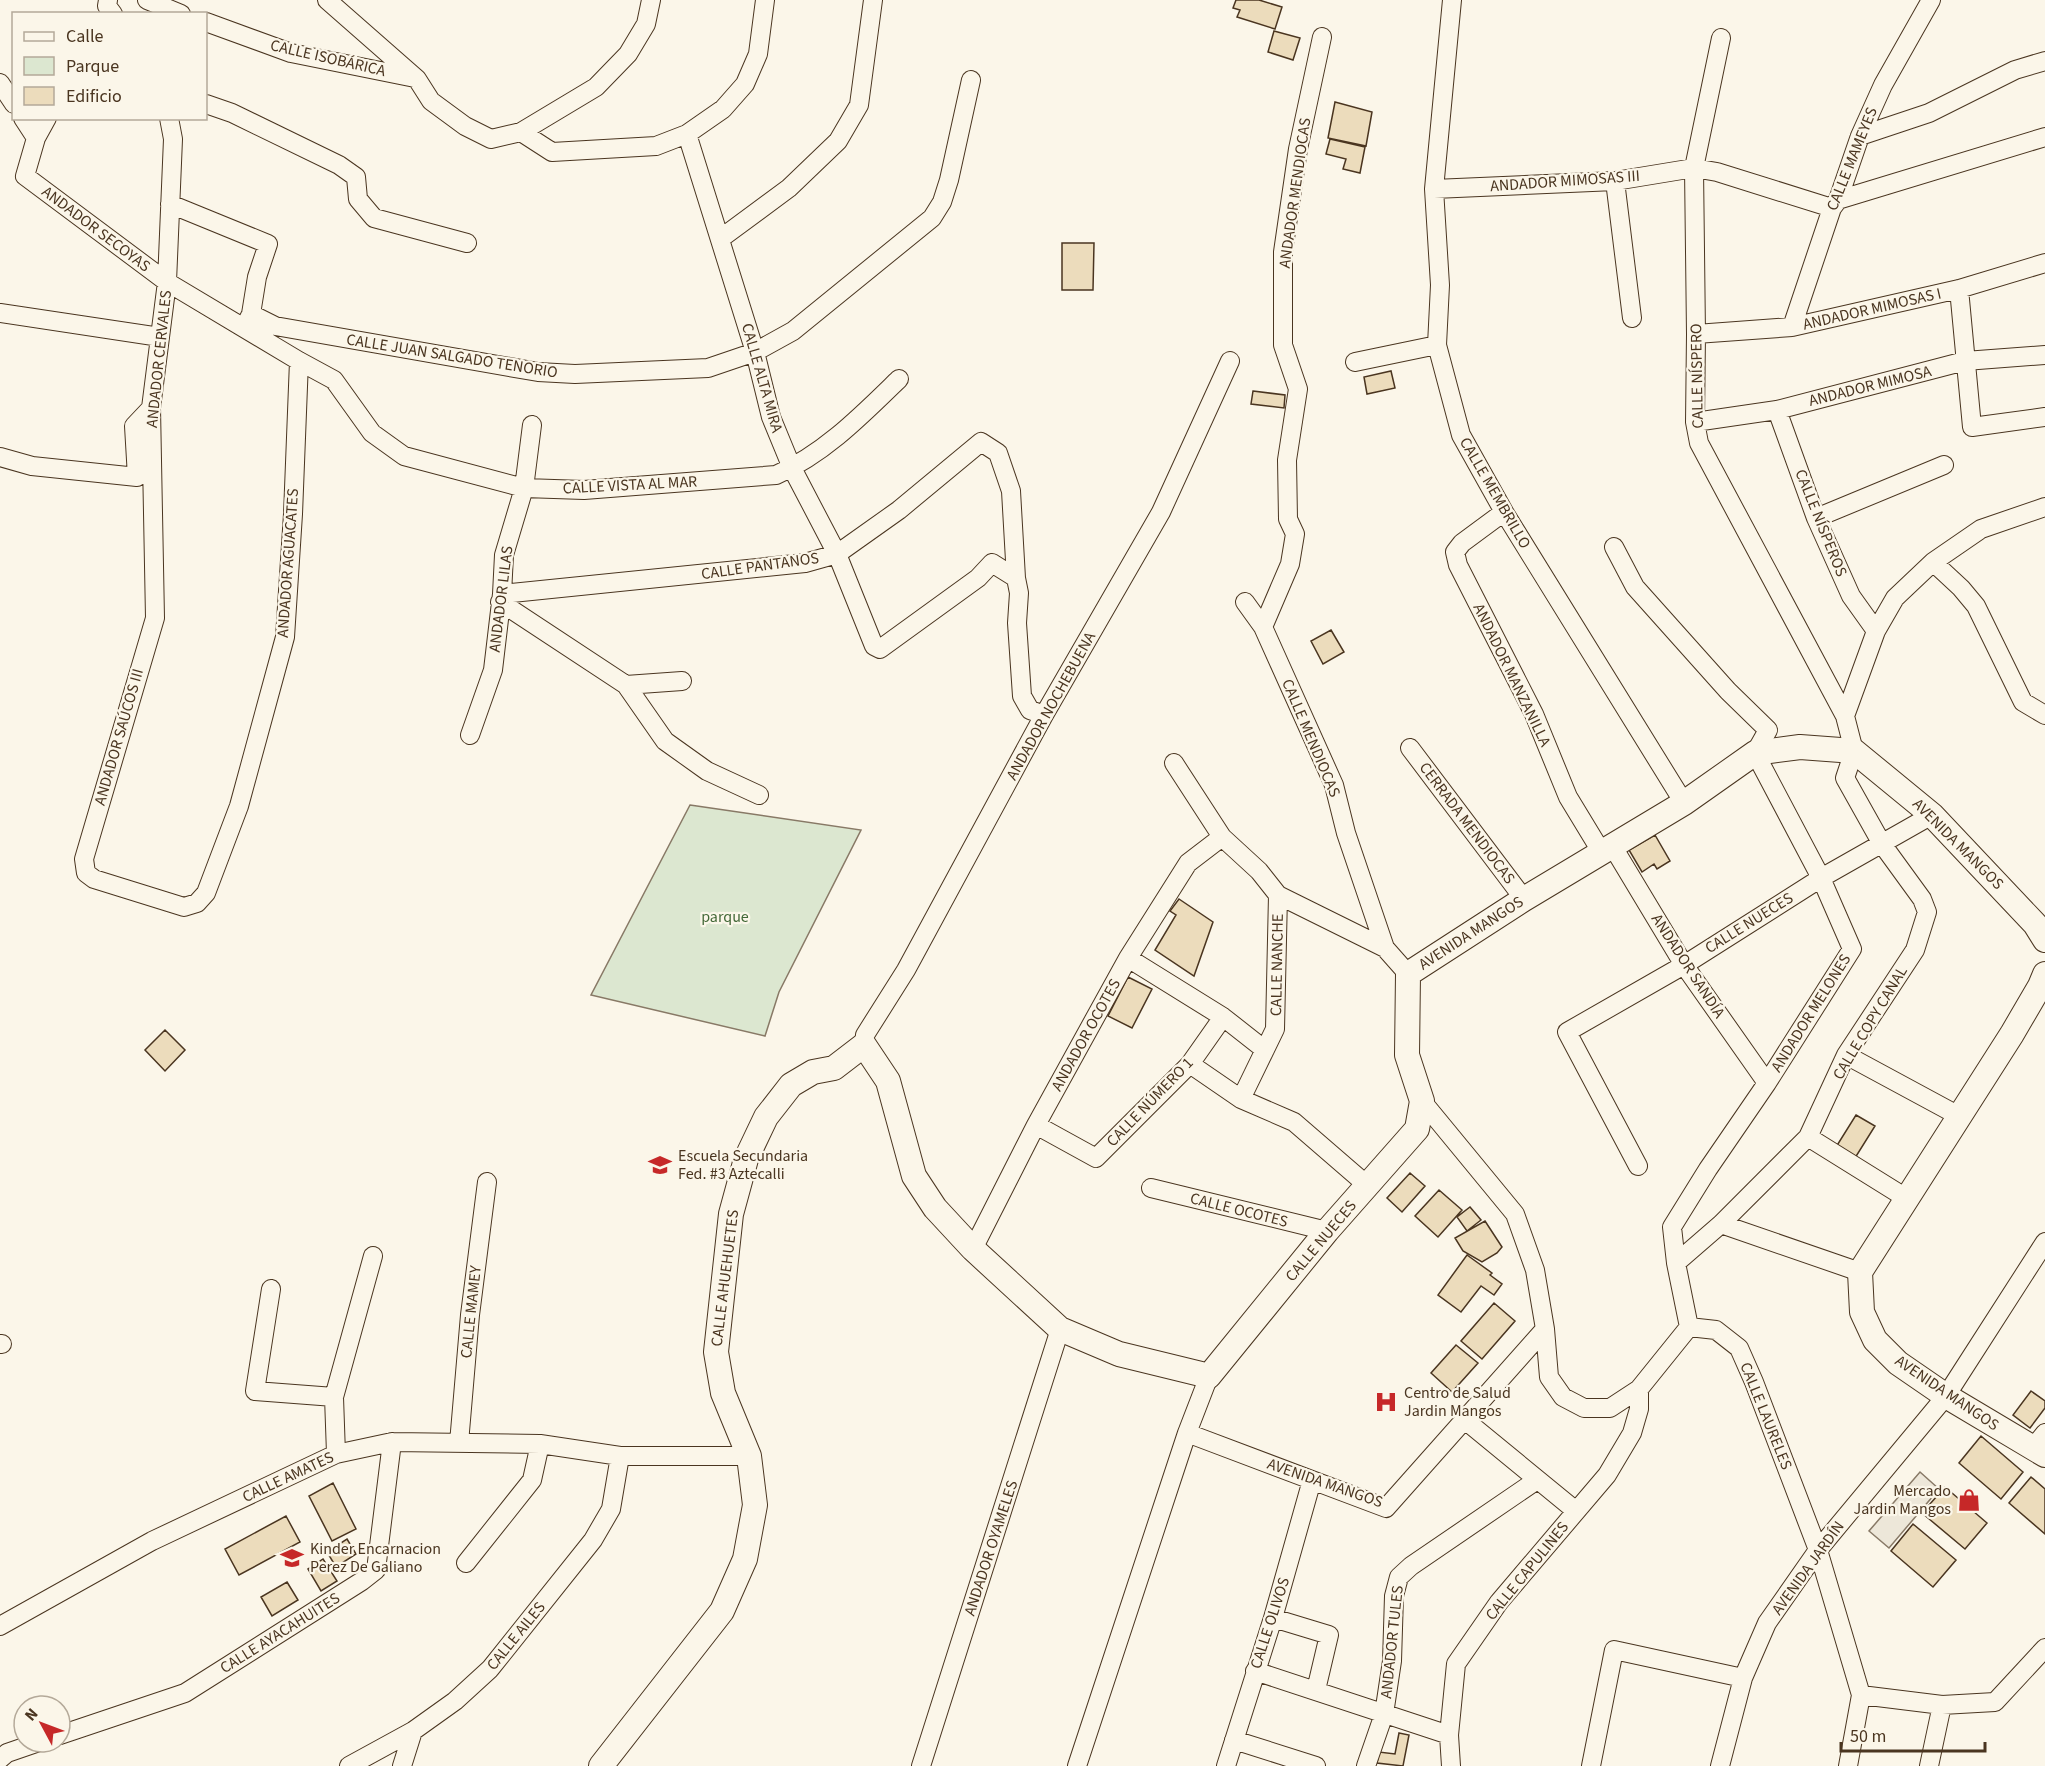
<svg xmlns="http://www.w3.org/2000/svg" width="2045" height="1766" viewBox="0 0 2045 1766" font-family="'Source Sans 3',sans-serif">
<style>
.green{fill:#dce7d0;stroke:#887966;stroke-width:1.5}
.parking{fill:#ede7d9;stroke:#887966;stroke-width:1.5}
.building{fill:#ecdcbc;stroke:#4a3520;stroke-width:1.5}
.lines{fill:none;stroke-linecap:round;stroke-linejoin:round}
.street-casing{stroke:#4a3520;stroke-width:20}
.secondary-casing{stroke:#4a3520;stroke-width:26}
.street{stroke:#fbf6e9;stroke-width:18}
.secondary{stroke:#fbf6e9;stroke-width:24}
.labels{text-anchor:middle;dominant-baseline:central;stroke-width:4.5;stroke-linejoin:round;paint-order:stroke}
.street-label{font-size:16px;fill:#4a3520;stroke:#fbf6e9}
.park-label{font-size:16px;fill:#436837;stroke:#fbf6e9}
.poi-label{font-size:16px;fill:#4a3520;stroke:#fbf6e9;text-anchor:start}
</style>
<rect width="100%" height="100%" fill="#fbf6e9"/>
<path class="green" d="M690,805L861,830L779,992L765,1036L591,995Z"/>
<path class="parking" d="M1920,1472L1939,1489L1889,1548L1869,1531Z"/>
<path class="building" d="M1236,0H1259L1282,7L1275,29L1237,17L1240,10L1233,8Z
M1274,31L1300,38L1293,60L1268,52Z
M1335,102L1372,112L1366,146L1328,138Z
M1330,139L1365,147L1360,173L1343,169L1346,159L1326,154Z
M1062,243H1094L1093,290H1062Z
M1391,371L1395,388L1367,394L1364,377Z
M1253,391L1285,395L1284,408L1251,404Z
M1331,630L1344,652L1323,664L1311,641Z
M1655,835L1670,861L1657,869L1654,864L1642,872L1629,850Z
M1179,899L1213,922L1194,976L1155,950L1176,915L1170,911Z
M1128,977L1152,989L1132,1028L1108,1016Z
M165,1030L185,1050L165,1071L145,1050Z
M1856,1115L1875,1126L1855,1158L1836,1147Z
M1410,1173L1425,1186L1402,1212L1387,1198Z
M1439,1190L1462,1210L1438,1237L1415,1216Z
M1470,1207L1481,1220L1467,1231L1457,1217Z
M1485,1221L1502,1247L1497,1253L1482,1262L1463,1251L1455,1238Z
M1467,1255L1492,1273L1490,1275L1502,1284L1494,1295L1481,1286L1461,1312L1438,1295Z
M1494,1303L1515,1321L1482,1359L1461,1341Z
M1456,1345L1478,1363L1452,1392L1431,1373Z
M2031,1391L2045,1401V1408L2030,1428L2013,1415Z
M1981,1436L2023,1472L2001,1499L1959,1463Z
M2031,1477L2045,1489V1534L2009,1503Z
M333,1483L356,1529L332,1541L309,1496Z
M1945,1487L1987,1523L1965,1549L1922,1513Z
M286,1516L300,1542L239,1575L225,1549Z
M1913,1524L1956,1560L1933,1587L1891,1551Z
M347,1539L356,1554L336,1567L327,1552Z
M323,1559L337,1581L321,1591L308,1569Z
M287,1582L298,1600L272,1616L261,1597Z
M1399,1733L1409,1735L1403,1766L1377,1763L1379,1752L1395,1754Z"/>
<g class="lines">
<g class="street-casing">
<path id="street" d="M108,0L107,6L113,14
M147,0L181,14
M327,0L417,79L431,101L465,126L491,139L521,132L596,87L628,54L646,24L651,0
M1452,0L1434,189L1440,285L1437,345L1461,435L1504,512L1684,803
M206,22L291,53L415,78
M1721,38L1694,168L1696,334L1695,422L1699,443L1845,716
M0,83L14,104
M206,104L232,113L339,165L356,177L358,199L374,218L467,243
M23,118L36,138
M47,118L36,138L25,176L167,282L299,361L334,380L372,433L404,456L524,488L584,490L776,475C824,454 862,415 899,379
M169,118L173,139L167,282L151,408L155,618L84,859L86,873L94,879L184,907L197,903L206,893L239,806L285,637L293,514L299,361
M521,132L552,152L656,146L687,134L723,109L745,84L758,54L765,0
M687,134L755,352L771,417L792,468L837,554L874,646L880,649L978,578L992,563L1016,578
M1860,136L1929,113L2015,70L2045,61
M1615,181L1632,318
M1434,189L1615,181L1694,168L1717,172L1832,208
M1838,200L2045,137
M170,204L268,244L257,277L251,314L246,324
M720,239L789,188L838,141L859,105L873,0
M1959,289L1972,427L2045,417
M0,313L160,337
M251,314L275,326L538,372L575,374L708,368L755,352L793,331L932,218L942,202L949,180L971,80
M1792,327L1832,208L1838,200L1860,136L1883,85L1931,0
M1696,334L1792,327L1959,289L2045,263
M1355,362L1437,345
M1777,410L1816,518L1851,596L1876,631
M1695,422L1777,410L1965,361L2045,355
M0,457L32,466L137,477L134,426L151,408
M1504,512L1462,543L1455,552L1458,565L1534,714L1568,797L1602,853
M1816,518L1944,465
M1614,547L1635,587L1728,691L1768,730L1755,753L1821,878L1852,949L1767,1083L1708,1169L1672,1227L1676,1263L1689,1327
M1933,562L1961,588L1976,606L2023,702L2045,715
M502,594L805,563L837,554L899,510L981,442L998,453L1011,491L1016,578L1019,593L1017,623L1022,696L1030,710L1044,715
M500,602L626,685L665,741L707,771L759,795
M1245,602L1263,627L1334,785L1346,833L1385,948
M1263,627L1290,564L1295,534L1288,519L1287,460L1298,389L1283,345V252L1298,149L1322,37
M626,685L682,681
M470,735L493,670L502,594L504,555L524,488L532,425
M1410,748L1524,899
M1174,763L1222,837L1259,871L1278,895L1385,948L1408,974
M1613,847L1684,965L1767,1083
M1128,958L1223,1017L1265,1050
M864,1045L865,1035L906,970L1044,715L1161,512L1230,361
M1846,1055L1959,1116
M1190,1064L1241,1099L1294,1122L1368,1186
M1241,1099L1275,1029L1278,895
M1422,1101L1515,1214L1535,1270L1545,1329L1549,1377L1563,1397L1584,1408H1610L1639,1389L1689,1327L1716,1330L1739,1348L1754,1382L1818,1550L1861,1695L1848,1766
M1036,1125L1096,1158L1190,1064L1223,1017
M1808,1137L1906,1198
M1638,1166L1567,1032L1684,965L1821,878L1932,815
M1151,1188L1327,1231
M1721,1224L1860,1272
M973,1249L1036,1125L1128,958L1188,863L1222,837
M1676,1263L1721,1224L1808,1137L1846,1055L1915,950L1927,912L1922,899L1882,844L1845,778L1854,751L1845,716L1876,631L1895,598L1933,562L1981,529L2045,507
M271,1289L255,1391L334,1397
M0,1344H2
M1465,1420L1576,1511
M1187,1433L1386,1508L1545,1329
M459,1443L470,1315L487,1182
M2033,1448L2045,1433
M336,1454L334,1397L373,1256
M466,1563L532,1480L540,1444
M1273,1618L1329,1635L1316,1690
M0,1626L152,1541L336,1454L392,1442L540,1444L620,1456H749
M1255,1671L1449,1735
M1861,1695L1942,1705L1995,1702L2045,1648
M60,1735L185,1693L362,1581L376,1570L392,1442
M1234,1740L1316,1766
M0,1759L7,1753L39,1742
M349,1766L413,1731L455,1701L490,1669L593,1540L611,1509L620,1456
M402,1766L413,1731
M921,1766L1060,1329
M1077,1766L1187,1433L1209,1376
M1226,1766L1273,1618L1312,1480
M1366,1766L1384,1714L1392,1661L1394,1596L1399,1577L1411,1566L1537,1480
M1451,1766L1449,1735L1456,1664L1499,1602L1607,1475L1632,1433L1639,1409V1389
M1591,1766L1614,1650L1743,1678
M1720,1766L1743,1678L1767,1623L1818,1550L1946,1396L2045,1242
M1929,1766L1942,1705"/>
</g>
<g class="secondary-casing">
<path id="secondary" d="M2045,974L2040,986L2012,1034L1860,1272L1862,1312L1875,1340L1898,1363L1946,1396L2045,1455
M601,1766L722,1611L745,1559L755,1505L749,1456L723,1393L716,1352L731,1214L746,1159L766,1117L791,1085L813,1072L834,1068L864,1045L888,1081L914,1176L935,1208L973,1249L1060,1329L1119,1354L1209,1376L1327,1231L1417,1129L1422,1101L1407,1055L1408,974L1524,899L1684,803L1755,753L1800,747L1854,751L1932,815L2035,924L2045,940"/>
</g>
<use href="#street" class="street"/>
<use href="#secondary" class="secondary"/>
</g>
<defs>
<g id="school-bare" transform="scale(1.8)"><path d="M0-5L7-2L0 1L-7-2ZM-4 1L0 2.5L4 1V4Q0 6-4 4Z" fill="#c62828" stroke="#fbf6e9" stroke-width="2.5" paint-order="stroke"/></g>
<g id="hospital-bare" transform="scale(1.8)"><path d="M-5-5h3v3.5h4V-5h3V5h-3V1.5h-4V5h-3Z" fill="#c62828" stroke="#fbf6e9" stroke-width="2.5" paint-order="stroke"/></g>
<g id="shop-bare" transform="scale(1.8)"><path d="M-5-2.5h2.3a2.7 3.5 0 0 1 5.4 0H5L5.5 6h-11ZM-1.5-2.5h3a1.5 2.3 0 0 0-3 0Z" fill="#c62828" stroke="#fbf6e9" stroke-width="2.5" paint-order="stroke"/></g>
</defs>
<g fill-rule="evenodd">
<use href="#school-bare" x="660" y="1165"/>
<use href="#hospital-bare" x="1386" y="1402"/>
<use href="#shop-bare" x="1969" y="1500"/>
<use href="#school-bare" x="292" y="1558"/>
</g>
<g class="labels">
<g class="street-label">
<text transform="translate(328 58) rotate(13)">CALLE ISOBÁRICA</text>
<text transform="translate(1852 159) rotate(-68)">CALLE MAMEYES</text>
<text transform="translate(1565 181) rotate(-4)">ANDADOR MIMOSAS III</text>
<text transform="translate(1295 193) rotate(-82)">ANDADOR MENDIOCAS</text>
<text transform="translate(96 229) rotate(37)">ANDADOR SECOYAS</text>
<text transform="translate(1872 309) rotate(-13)">ANDADOR MIMOSAS I</text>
<text transform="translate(452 356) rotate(9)">CALLE JUAN SALGADO TENORIO</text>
<text transform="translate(159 359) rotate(-84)">ANDADOR CERVALES</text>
<text transform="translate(1697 376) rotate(-91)">CALLE NÍSPERO</text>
<text transform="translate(762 378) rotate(74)">CALLE ALTA MIRA</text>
<text transform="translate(1870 386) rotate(-14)">ANDADOR MIMOSA</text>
<text transform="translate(630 485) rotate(-3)">CALLE VISTA AL MAR</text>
<text transform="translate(1495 493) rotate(60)">CALLE MEMBRILLO</text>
<text transform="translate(1821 523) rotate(68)">CALLE NÍSPEROS</text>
<text transform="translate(288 563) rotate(-86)">ANDADOR AGUACATES</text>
<text transform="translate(760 566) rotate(-8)">CALLE PANTANOS</text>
<text transform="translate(501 599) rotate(-83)">ANDADOR LILAS</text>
<text transform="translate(1512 675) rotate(64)">ANDADOR MANZANILLA</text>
<text transform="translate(1051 706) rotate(-61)">ANDADOR NOCHEBUENA</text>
<text transform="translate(119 737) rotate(-74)">ANDADOR SAÚCOS III</text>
<text transform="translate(1311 738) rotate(67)">CALLE MENDIOCAS</text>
<text transform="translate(1467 823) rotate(53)">CERRADA MENDIOCAS</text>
<text transform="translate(1958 844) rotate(45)">AVENIDA MANGOS</text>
<text transform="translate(1749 923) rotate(-32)">CALLE NUECES</text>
<text transform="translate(1471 933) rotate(-33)">AVENIDA MANGOS</text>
<text transform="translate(1277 965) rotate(-89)">CALLE NANCHE</text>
<text transform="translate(1688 966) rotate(57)">ANDADOR SANDÍA</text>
<text transform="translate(1811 1013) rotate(-58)">ANDADOR MELONES</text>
<text transform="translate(1870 1023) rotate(-59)">CALLE COPY CANAL</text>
<text transform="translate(1086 1035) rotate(-61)">ANDADOR OCOTES</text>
<text transform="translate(1150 1102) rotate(-46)">CALLE NÚMERO 1</text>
<text transform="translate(1239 1210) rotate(14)">CALLE OCOTES</text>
<text transform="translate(1321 1241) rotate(-50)">CALLE NUECES</text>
<text transform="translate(725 1278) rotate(-83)">CALLE AHUEHUETES</text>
<text transform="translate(471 1312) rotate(-84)">CALLE MAMEY</text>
<text transform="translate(1947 1393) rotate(34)">AVENIDA MANGOS</text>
<text transform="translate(1766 1416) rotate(68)">CALLE LAURELES</text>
<text transform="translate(288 1477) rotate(-25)">CALLE AMATES</text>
<text transform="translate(1325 1483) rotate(19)">AVENIDA MANGOS</text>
<text transform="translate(991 1548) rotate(-72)">ANDADOR OYAMELES</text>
<text transform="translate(1808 1568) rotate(-54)">AVENIDA JARDÍN</text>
<text transform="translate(1527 1571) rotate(-51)">CALLE CAPULINES</text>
<text transform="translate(1270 1623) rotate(-72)">CALLE OLIVOS</text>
<text transform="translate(280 1633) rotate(-32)">CALLE AYACAHUITES</text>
<text transform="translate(516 1636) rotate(-51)">CALLE AILES</text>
<text transform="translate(1392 1642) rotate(-84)">ANDADOR TULES</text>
</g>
<g class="park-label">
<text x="725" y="917">parque</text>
</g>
<g class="poi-label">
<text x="678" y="1156">Escuela Secundaria<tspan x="678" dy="18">Fed. #3 Aztecalli</tspan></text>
<text x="1404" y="1393">Centro de Salud<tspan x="1404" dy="18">Jardin Mangos</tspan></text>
<text x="1951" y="1491" text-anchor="end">Mercado<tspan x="1951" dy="18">Jardin Mangos</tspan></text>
<text x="310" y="1549">Kinder Encarnacion<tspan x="310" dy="18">Perez De Galiano</tspan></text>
</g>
</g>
<rect x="12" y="12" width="195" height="108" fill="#fbf6e9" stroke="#b4a999" stroke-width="1.5"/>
<rect x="24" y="32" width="30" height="9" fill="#fbf6e9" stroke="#b4a999" stroke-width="1.5"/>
<text x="66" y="42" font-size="18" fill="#4a3520">Calle</text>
<rect x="24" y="57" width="30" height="18" fill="#dce7d0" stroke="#b4a999" stroke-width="1.5"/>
<text x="66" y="72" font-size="18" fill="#4a3520">Parque</text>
<rect x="24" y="87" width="30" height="18" fill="#ecdcbc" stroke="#b4a999" stroke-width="1.5"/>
<text x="66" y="102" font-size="18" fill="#4a3520">Edificio</text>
<g transform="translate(42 1724) rotate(311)"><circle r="28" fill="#fbf6e9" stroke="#b4a999" stroke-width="1.5"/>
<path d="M0-4.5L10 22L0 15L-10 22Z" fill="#c62828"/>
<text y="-9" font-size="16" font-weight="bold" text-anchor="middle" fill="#4a3520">N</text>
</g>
<path d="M1841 1742v9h144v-9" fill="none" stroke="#4a3520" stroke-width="3"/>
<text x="1850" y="1742" font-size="18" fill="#4a3520" stroke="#fbf6e9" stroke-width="4.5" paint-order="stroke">50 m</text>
</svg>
